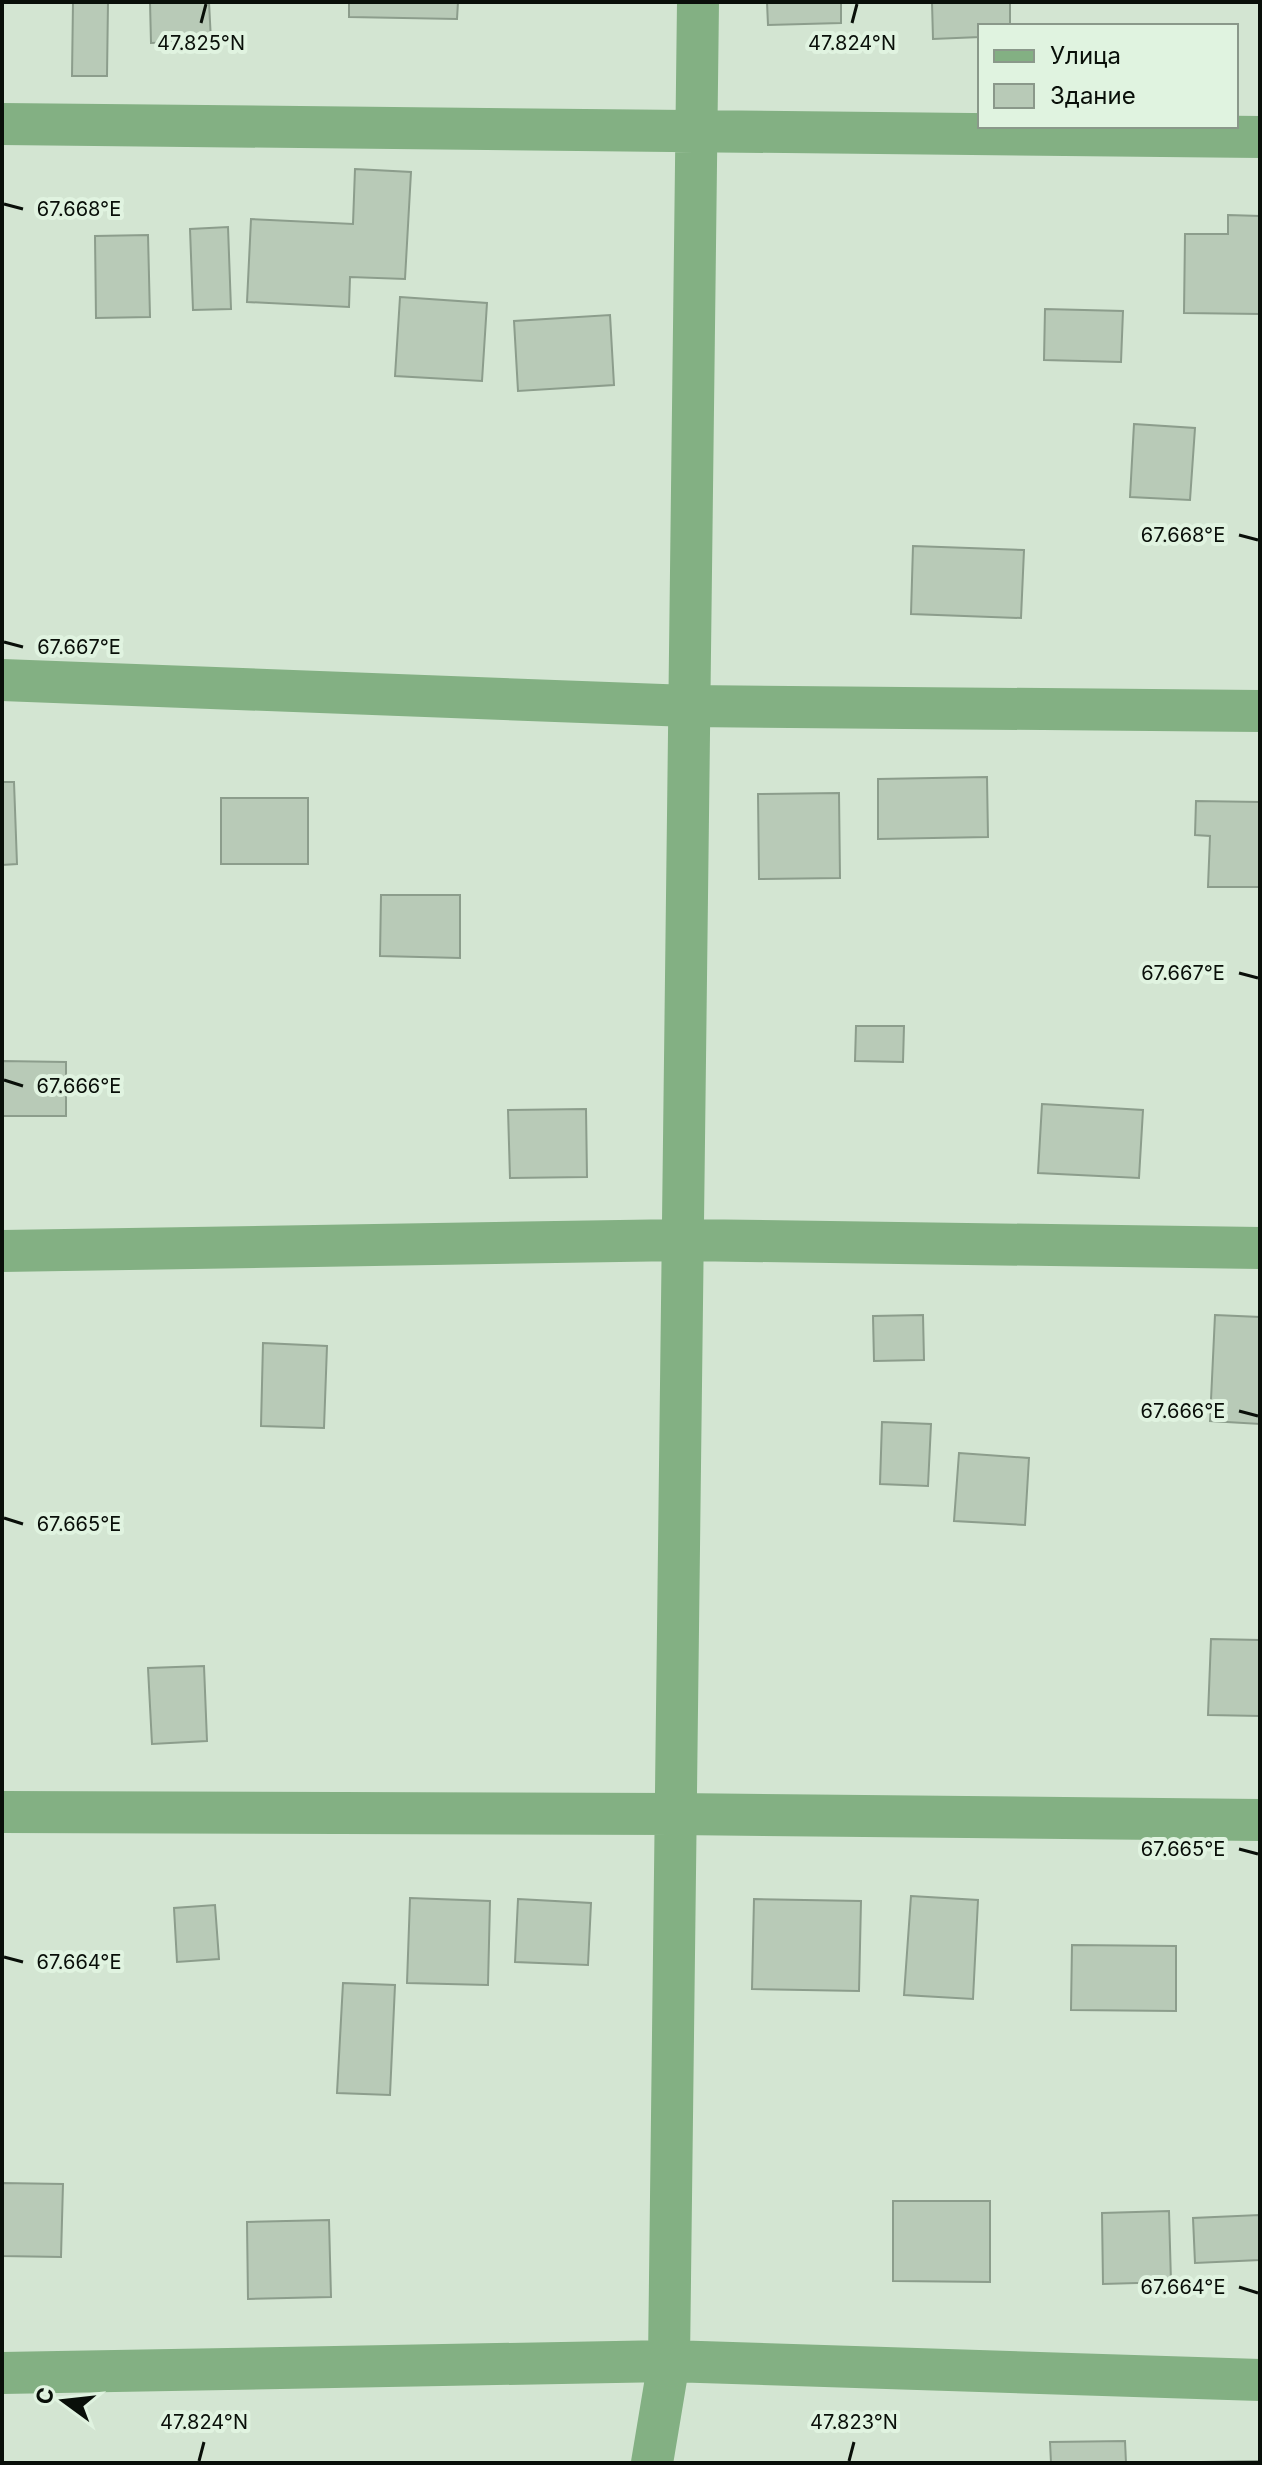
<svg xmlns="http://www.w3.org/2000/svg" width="1262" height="2465" viewBox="0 0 1262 2465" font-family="Inter,sans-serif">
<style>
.building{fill:#b8cab7;stroke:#8c9d8c;stroke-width:2}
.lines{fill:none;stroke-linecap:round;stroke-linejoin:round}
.minor{stroke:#83b083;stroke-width:42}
.ticks{fill:none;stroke:#090f09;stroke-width:3}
.ticks-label{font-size:20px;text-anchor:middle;fill:#090f09;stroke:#e0f3e0;stroke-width:8;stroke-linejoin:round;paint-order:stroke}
</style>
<rect width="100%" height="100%" fill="#d3e5d2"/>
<path class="building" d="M73,2H108L107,76H72Z
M150,2H209L211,41L151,43Z
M349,2H458L457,19L349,17Z
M767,2H841V23L768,25Z
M932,2H1010V26H980V37L933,39Z
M355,169L411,172L405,279L350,277L349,307L247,302L251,219L353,224Z
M1228,215L1260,216V314L1184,313L1185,234H1228Z
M228,227L231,309L193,310L190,229Z
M148,235L150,317L96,318L95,236Z
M400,297L487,303L482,381L395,376Z
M1045,309L1123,311L1121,362L1044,360Z
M610,315L614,385L518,391L514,321Z
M1134,424L1195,428L1190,500L1130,497Z
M913,546L1024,550L1021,618L911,614Z
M987,777L988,837L878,839V779Z
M2,782H14L17,864L2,865Z
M1260,785V887H1208L1210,836L1195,835L1196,801L1260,802Z
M839,793L840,878L759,879L758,794Z
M221,798H308V864H221Z
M381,895H460V958L380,956Z
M856,1026H904L903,1062L855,1061Z
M2,1061L66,1062V1116H2Z
M1042,1104L1143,1110L1139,1178L1038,1173Z
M586,1109L587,1177L510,1178L508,1110Z
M923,1315L924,1360L874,1361L873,1316Z
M1215,1315L1260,1317V1424L1210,1421Z
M263,1343L327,1346L324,1428L261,1426Z
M882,1422L931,1424L928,1486L880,1484Z
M959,1453L1029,1458L1025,1525L954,1521Z
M1211,1639L1260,1640V1716L1208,1715Z
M204,1666L207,1741L152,1744L148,1668Z
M911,1896L978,1900L973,1999L904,1995Z
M410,1898L490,1901L488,1985L407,1983Z
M518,1899L591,1903L588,1965L515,1962Z
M754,1899L861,1901L859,1991L752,1989Z
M215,1905L219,1959L177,1962L174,1908Z
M1072,1945L1176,1946V2011L1071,2010Z
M343,1983L395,1985L390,2095L337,2093Z
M2,2183L63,2184L61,2257L2,2256Z
M893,2201H990V2282L893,2281Z
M1169,2211L1171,2282L1103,2284L1102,2213Z
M1259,2215L1260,2260L1195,2263L1193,2218Z
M329,2220L331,2297L248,2299L247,2222Z
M1125,2441L1126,2463H1051L1050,2442Z
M1260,2461V2463H1202V2462Z"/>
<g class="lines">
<path class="minor" d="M2,124L1260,137
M2,680L689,706L1260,711
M2,1251L683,1240L1260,1248
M2,1812L676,1814L1260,1820
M2,2373L669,2361L1260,2380
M652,2463L669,2361L698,2"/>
</g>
<path class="ticks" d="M201,23L206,4M852,23L857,4M4,204L23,209M1239,535L1258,540M4,642L23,647M1239,973L1258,978M4,1080L23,1086M1239,1411L1258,1416M4,1518L23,1524M1239,1849L1258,1854M4,1957L23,1962M1239,2287L1258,2293M199,2461L204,2442M849,2461L854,2442"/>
<g class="ticks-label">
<text x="201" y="50">47.825°N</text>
<text x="852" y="50">47.824°N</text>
<text x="79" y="216">67.668°E</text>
<text x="1183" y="542">67.668°E</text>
<text x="79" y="654">67.667°E</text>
<text x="1183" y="980">67.667°E</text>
<text x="79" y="1093">67.666°E</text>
<text x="1183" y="1418">67.666°E</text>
<text x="79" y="1531">67.665°E</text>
<text x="1183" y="1856">67.665°E</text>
<text x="79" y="1969">67.664°E</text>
<text x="1183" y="2294">67.664°E</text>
<text x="204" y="2429">47.824°N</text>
<text x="854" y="2429">47.823°N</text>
</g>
<rect width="1262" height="2465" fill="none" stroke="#090f09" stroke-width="8"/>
<rect x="978" y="24" width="260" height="104" fill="#e0f3e0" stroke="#8a988a" stroke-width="2"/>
<rect x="994" y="50" width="40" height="12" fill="#83b083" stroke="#8a988a" stroke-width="2"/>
<text x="1050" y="64" font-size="24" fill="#090f09">Улица</text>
<rect x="994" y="84" width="40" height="24" fill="#b8cab7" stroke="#8a988a" stroke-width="2"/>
<text x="1050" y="104" font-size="24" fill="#090f09">Здание</text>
<g transform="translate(64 2401) rotate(285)" stroke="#e0f3e0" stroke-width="6" paint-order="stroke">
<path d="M0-6L14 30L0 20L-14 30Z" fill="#090f09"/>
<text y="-12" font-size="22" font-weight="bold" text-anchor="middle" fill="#090f09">С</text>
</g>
</svg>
